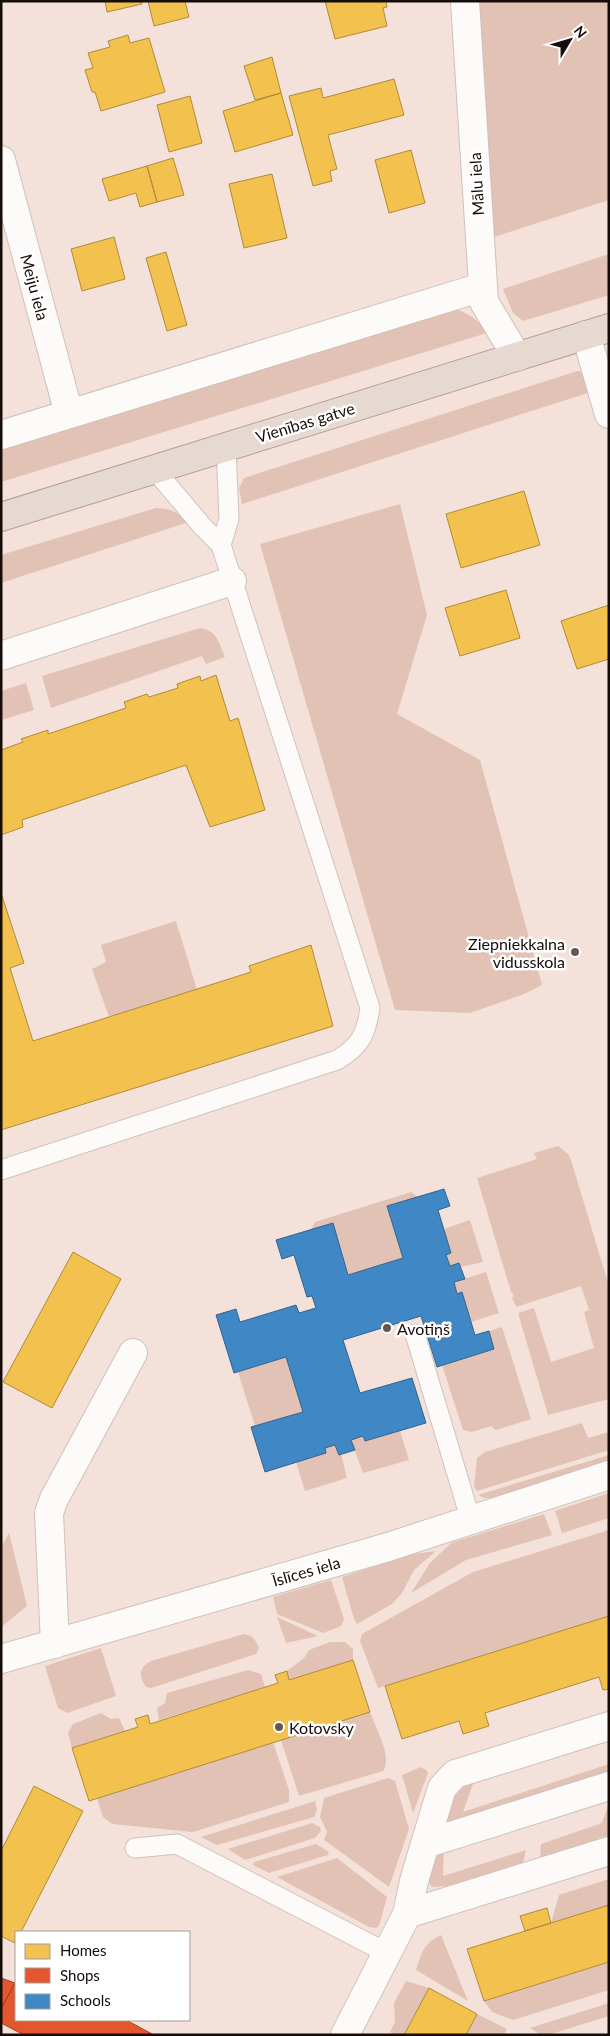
<svg xmlns="http://www.w3.org/2000/svg" width="610" height="2036" viewBox="0 0 610 2036" font-family="Lato,sans-serif">
<style>
.green{fill:#e1c2b4}
.homes{fill:#f2c14e;stroke:#b08b39}
.shops{fill:#e4572e;stroke:#a64023}
.schools{fill:#3f88c5;stroke:#33638c}
.lines{fill:none;stroke-linecap:round;stroke-linejoin:round}
.lane-casing{stroke:#cfc1bb;stroke-width:21}
.street-casing{stroke:#cfc1bb;stroke-width:30}
.highway-casing{stroke:#b49f96;stroke-width:30}
.lane{stroke:#fdfbf9;stroke-width:19}
.street{stroke:#fdfbf9;stroke-width:28}
.highway{stroke:#e6d9d2;stroke-width:28}
.poi-dot{fill:#645752;stroke:#fff;stroke-width:2}
.labels{text-anchor:middle;dominant-baseline:central;stroke-width:5;stroke-linejoin:round;paint-order:stroke}
.street-label{font-size:16px;fill:#160c08;stroke:#fff}
.poi-label{font-size:16px;fill:#160c08;stroke:#fff;text-anchor:start}
</style>
<rect width="100%" height="100%" fill="#f4e2da"/>
<path class="green" d="M479,1H609V200L494,237Z
M609,254V295L523,321L513,313L503,289Z
M457,309L472,317L490,332L1,482V450Z
M577,371L587,372L594,391L242,504L239,488L244,478Z
M400,504L427,615L397,714L480,760L542,985L524,994L470,1013L395,1010L260,544Z
M156,508C171,508 178,513 189,522L1,583V555Z
M200,628C217,630 219,643 225,657L206,664L202,656L51,708L42,676Z
M26,683L34,710L1,720V691Z
M176,921L197,990L109,1017L92,969L106,962L101,945Z
M558,1146L568,1154L571,1160L609,1286V1399L548,1415L518,1313L534,1308L551,1362L594,1348L584,1312L589,1310L581,1286L516,1307L512,1297H514L512,1292H511L477,1178L537,1159L534,1153Z
M411,1192L418,1197L387,1206L403,1258L348,1275L333,1223L311,1230L315,1222Z
M470,1220L483,1262L461,1267L459,1263L450,1266L446,1255L451,1253L444,1229Z
M486,1272L499,1313L471,1322L462,1293L457,1294L454,1282Z
M502,1327L531,1419L496,1430L491,1426L472,1432L463,1430L442,1365L494,1349L489,1331Z
M286,1357L303,1412L255,1426L238,1372Z
M582,1423L588,1438L609,1432V1450L477,1491L474,1487L477,1458L485,1452Z
M400,1431L409,1460L363,1473L351,1440L363,1436L365,1441Z
M335,1445L339,1455L341,1454L347,1478L305,1491L296,1462L326,1453L325,1448Z
M609,1455V1466L600,1465L492,1498H484L478,1495Z
M609,1493V1518L562,1533L555,1511Z
M544,1514L552,1535L466,1560L411,1593L430,1563L451,1543Z
M609,1530V1616L378,1688L360,1641L362,1634L473,1572Z
M9,1533L27,1606L1,1627V1547Z
M436,1551L414,1570L402,1593L392,1604L357,1624L354,1619L342,1577L414,1554Z
M331,1580L344,1619L341,1626L323,1633L277,1614L273,1597Z
M277,1617L318,1636L286,1643Z
M244,1634C253,1636 255,1639 259,1648L256,1654L151,1688L146,1687C138,1675 139,1668 151,1661Z
M330,1642H345L353,1649V1660L289,1680L287,1671L304,1658L309,1650Z
M101,1648L116,1696L67,1713L58,1708L45,1666Z
M248,1670L261,1674L265,1687L159,1720L157,1708L165,1703L167,1693Z
M370,1712C375,1727 393,1757 383,1771L299,1796L281,1740Z
M101,1713L111,1719L119,1718L125,1731L72,1748L68,1733L73,1724Z
M273,1742L289,1790V1802L193,1832L112,1824L103,1817L97,1798Z
M609,1764V1773L440,1826L447,1792L475,1778L463,1812Z
M421,1767L426,1770L428,1773L413,1813L402,1775Z
M388,1778L395,1781L409,1829L389,1887L324,1840L327,1832L320,1817L324,1798Z
M315,1801L317,1810L314,1817L217,1845L201,1837Z
M609,1803V1835L540,1859L541,1844L602,1823Z
M312,1823L320,1827L321,1831L315,1838L245,1860L228,1849Z
M316,1844L329,1852L328,1855L269,1873L253,1865L254,1862Z
M444,1849L443,1876L526,1850L523,1863L447,1886L432,1887L426,1878L429,1865Z
M337,1858L387,1897L379,1926L376,1928L369,1927L277,1877Z
M609,1879V1905L551,1923L559,1895Z
M441,1935L468,2001L416,1970C422,1952 423,1944 441,1935Z
M609,1962V1990L513,2020L492,2012L484,2001Z
M406,1981L429,1988L404,2035H395L390,2032L395,2022L394,2003Z
M609,2003V2016L548,2035H541L530,2028Z
M477,2014L507,2029L504,2035H466Z"/>
<path class="homes" d="M105,1H142V4L107,12Z
M148,1H185L189,17L154,26Z
M325,1H386L387,7L383,8L387,26L335,39Z
M128,35L130,43L149,38L165,92L101,111L95,92H92L85,70L93,68L88,53L110,47L108,41Z
M272,57L281,93L255,100L244,66Z
M394,79L404,115L328,135L337,169L330,171L332,181L313,186L289,96L321,88L323,98Z
M281,93L293,135L235,152L223,111Z
M190,96L202,143L169,152L157,105Z
M411,150L425,203L389,213L375,160Z
M173,158L184,195L157,202L147,166Z
M147,166L157,202L140,207L136,193L109,201L102,179Z
M272,174L287,238L244,248L229,184Z
M114,237L125,279L82,291L71,249Z
M166,252L187,325L167,331L146,258Z
M524,491L540,545L461,568L446,514Z
M506,590L520,638L460,656L445,608Z
M609,605V659L577,669L561,621Z
M216,675L230,721L238,718L265,810L210,827L186,765L22,820L23,827L1,835V750L23,742L21,739L48,730V734L126,708L124,702L147,694L149,697L178,688L177,684L200,676L201,681Z
M1,893L24,963L10,968L33,1041L251,972L249,966L311,945L333,1026L1,1130Z
M73,1252L121,1279L52,1408L3,1382Z
M609,1616V1689L603,1690L599,1677L485,1713L489,1726L463,1734L459,1721L402,1739L385,1686Z
M353,1660L370,1712L89,1801L72,1748L138,1727L135,1719L148,1715L150,1724L278,1683L275,1675L287,1671L289,1680Z
M34,1786L83,1811L21,1932H16L15,1943L1,1936V1851Z
M609,1905V1962L484,2001L467,1949Z
M547,1908L551,1923L525,1931L520,1916Z
M429,1988L477,2014L466,2035H404Z"/>
<path class="shops" d="M1,1978L15,1983L1,2009Z
M16,1981V2020H126L154,2035H24L1,2023V2009Z"/>
<path class="schools" d="M444,1189L450,1206L438,1210L451,1253L446,1255L450,1266L459,1263L465,1279L454,1282L457,1294L462,1292L475,1335L489,1331L494,1349L437,1367L421,1316L343,1340L360,1393L412,1378L426,1423L365,1441L363,1436L351,1440L355,1450L339,1455L335,1445L325,1448L326,1453L265,1472L251,1427L303,1412L286,1357L234,1373L216,1315L236,1309L240,1322L296,1305L299,1313L316,1308L312,1296L307,1297L294,1255L282,1259L276,1240L333,1223L348,1275L403,1258L387,1206Z"/>
<g class="lines">
<g class="lane-casing">
<path id="lane" d="M221,545L229,519L226,446
M1,1170L337,1060C361,1046 366,1034 370,1008L221,545L203,527L154,469
M415,1334L471,1521
M135,1848L177,1844L387,1953"/>
</g>
<g class="street-casing">
<path id="street" d="M465,1L484,302L517,357
M1,160L69,414
M586,335L609,414
M1,435L482,287
M1,656L232,581
M55,1644L49,1513L54,1499L133,1353
M1,1659L388,1547L609,1475
M425,1844L442,1788L455,1774L609,1726
M407,1914L609,1851
M345,2035L407,1914L414,1881L425,1844L609,1786"/>
</g>
<g class="highway-casing">
<path id="highway" d="M1,517L609,328"/>
</g>
<use href="#lane" class="lane"/>
<use href="#street" class="street"/>
<use href="#highway" class="highway"/>
</g>
<g class="poi-dot">
<circle cx="575" cy="952" r="5"/>
<circle cx="387" cy="1328" r="5"/>
<circle cx="279" cy="1727" r="5"/>
</g>
<g class="labels">
<g class="street-label">
<text transform="translate(476 184) rotate(-93)">Mālu iela</text>
<text transform="translate(35 287) rotate(75)">Meiju iela</text>
<text transform="translate(305 422) rotate(-17)">Vienības gatve</text>
<text transform="translate(306 1571) rotate(-16)">Īslīces iela</text>
</g>
<g class="poi-label">
<text x="565" y="943" text-anchor="end">Ziepniekkalna<tspan x="565" dy="18">vidusskola</tspan></text>
<text x="397" y="1328">Avotiņš</text>
<text x="289" y="1727">Kotovsky</text>
</g>
</g>
<rect width="610" height="2036" fill="none" stroke="#160c08" stroke-width="5"/>
<rect x="15" y="1931" width="175" height="90" fill="#ffffff" stroke="#a29e9c"/>
<rect x="25" y="1944" width="25" height="15" fill="#f2c14e" stroke="#a29e9c"/>
<text x="60" y="1956" font-size="15" fill="#160c08">Homes</text>
<rect x="25" y="1968" width="25" height="15" fill="#e4572e" stroke="#a29e9c"/>
<text x="60" y="1981" font-size="15" fill="#160c08">Shops</text>
<rect x="25" y="1994" width="25" height="15" fill="#3f88c5" stroke="#a29e9c"/>
<text x="60" y="2006" font-size="15" fill="#160c08">Schools</text>
<g transform="translate(570 40) rotate(52)" stroke="#ffffff" stroke-width="4" paint-order="stroke">
<path d="M0-4L9 19L0 12L-9 19Z" fill="#160c08"/>
<text y="-8" font-size="14" font-weight="bold" text-anchor="middle" fill="#160c08">N</text>
</g>
</svg>
